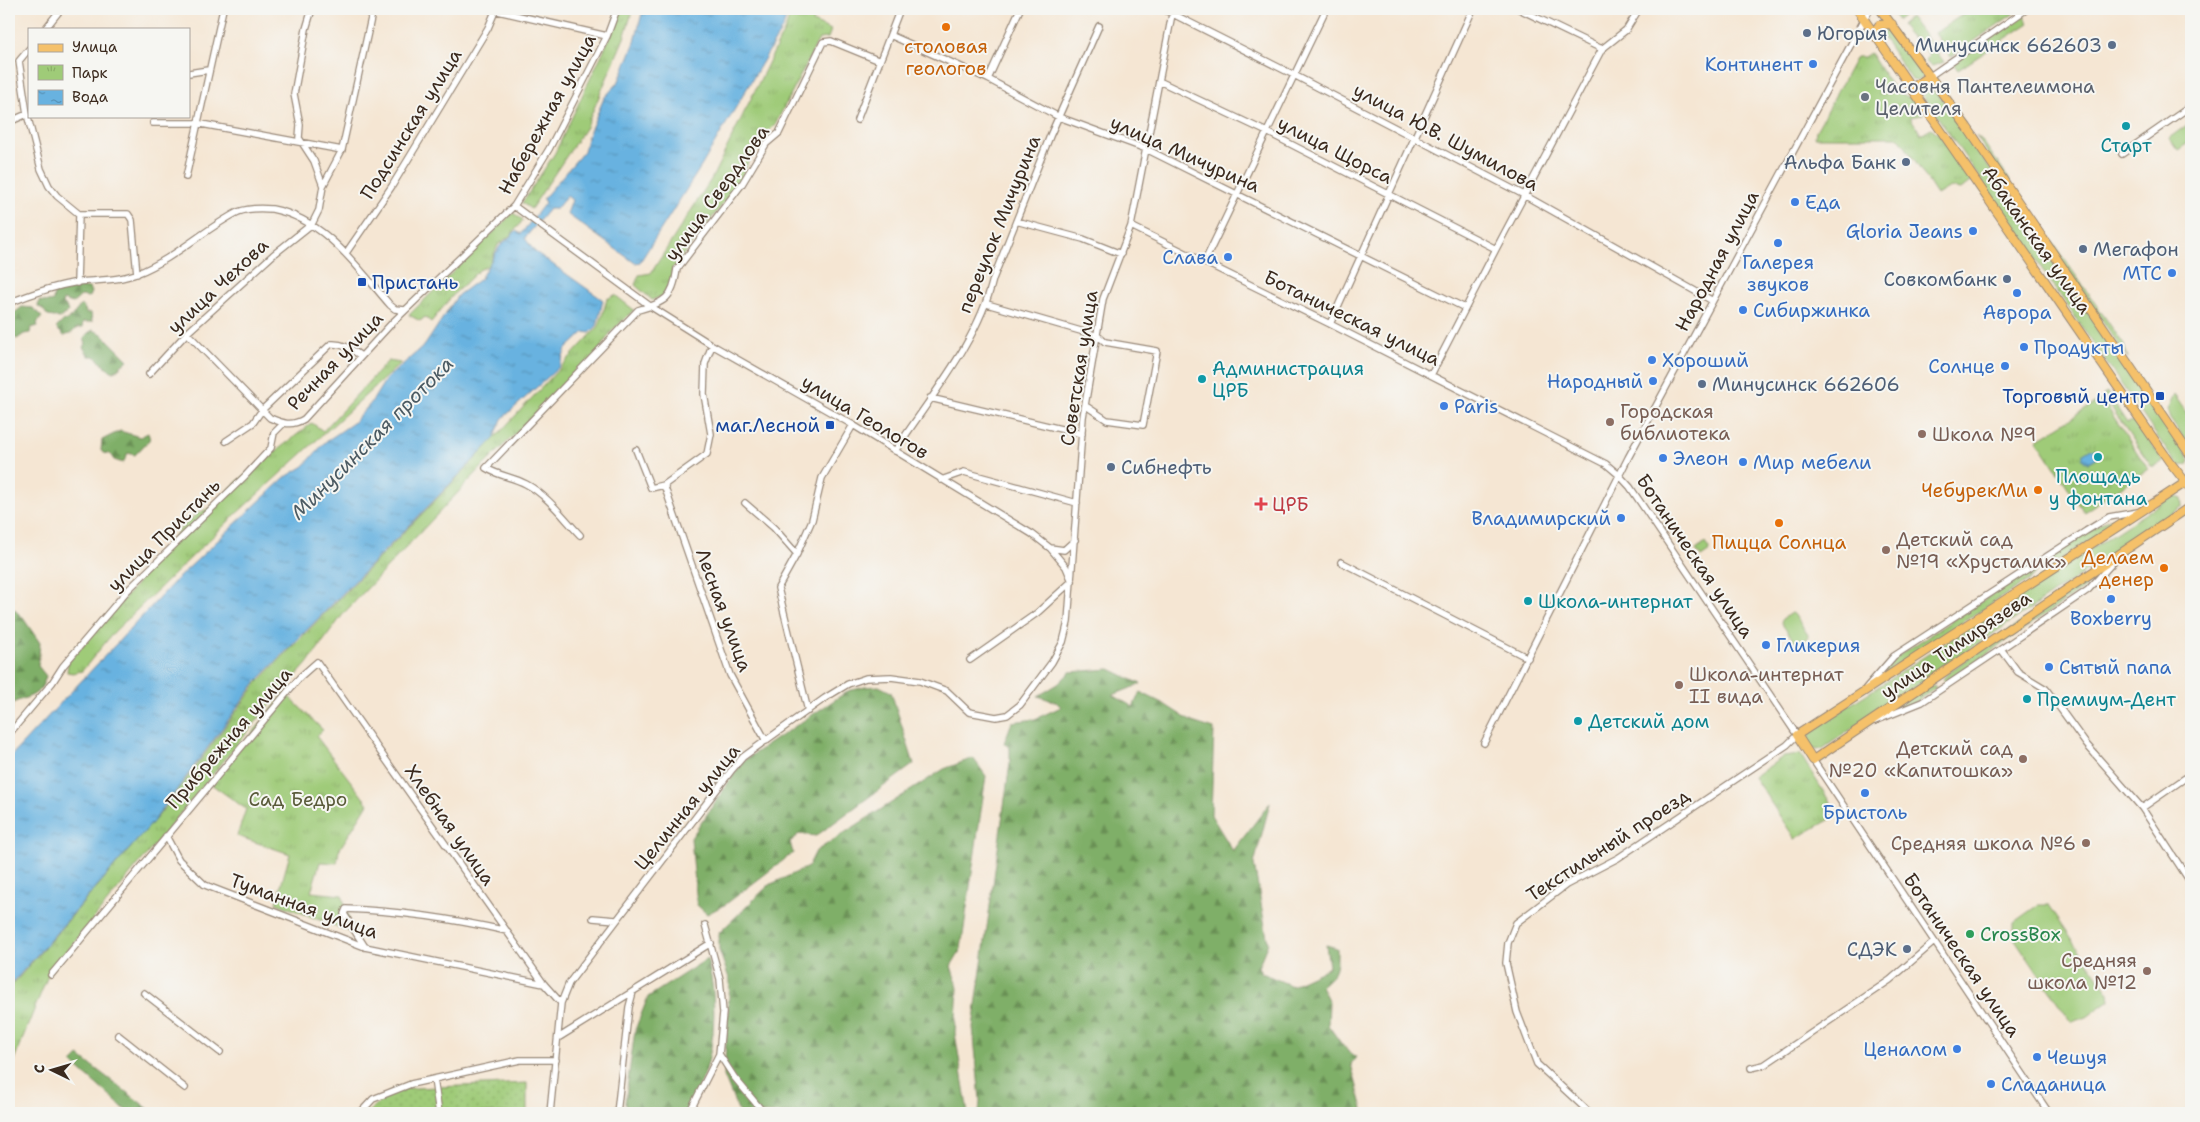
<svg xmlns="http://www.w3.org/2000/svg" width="2200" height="1122" viewBox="0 0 2200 1122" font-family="'Shantell Sans',sans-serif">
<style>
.grass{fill:#9fcb78;stroke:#6d7a4b}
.forest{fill:url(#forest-firs);stroke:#5d6c43}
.park{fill:url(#park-tufts);stroke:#6d7a4b}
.garden{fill:url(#garden-dots);stroke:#6d7a4b}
.water{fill:url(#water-ripples);stroke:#526e7f}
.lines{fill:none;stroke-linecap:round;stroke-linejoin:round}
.minor-casing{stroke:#988878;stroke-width:8}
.major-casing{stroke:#988878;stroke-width:10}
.minor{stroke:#fff;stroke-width:5.5}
.major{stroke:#f5c16b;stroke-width:8}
.food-dot{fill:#e8710a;stroke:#f6f6f2;stroke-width:2}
.service-dot{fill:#5c6f8a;stroke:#f6f6f2;stroke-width:2}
.shop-dot{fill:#3f7fe0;stroke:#f6f6f2;stroke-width:2}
.worship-dot{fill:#6b7280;stroke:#f6f6f2;stroke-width:2}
.culture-dot{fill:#0f9aa8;stroke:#f6f6f2;stroke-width:2}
.transit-dot{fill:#1a4fb4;stroke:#f6f6f2;stroke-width:2}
.education-dot{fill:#8d6e63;stroke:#f6f6f2;stroke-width:2}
.health-dot{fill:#e0444e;stroke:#f6f6f2;stroke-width:2}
.leisure-dot{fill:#2e9e5b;stroke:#f6f6f2;stroke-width:2}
.labels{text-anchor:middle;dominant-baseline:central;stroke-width:4;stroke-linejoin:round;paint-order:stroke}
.service-label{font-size:19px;fill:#4e5e75;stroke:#f6f6f2;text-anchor:start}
.food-label{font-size:19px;fill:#c56008;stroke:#f6f6f2}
.shop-label{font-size:19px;fill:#366cbe;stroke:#f6f6f2;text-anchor:start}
.worship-label{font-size:19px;fill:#5b616d;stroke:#f6f6f2;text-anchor:start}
.street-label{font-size:19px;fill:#3b2a1e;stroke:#f6f6f2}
.culture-label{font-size:19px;fill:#0d838f;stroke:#f6f6f2;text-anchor:start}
.transit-label{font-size:19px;fill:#164399;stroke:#f6f6f2;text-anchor:end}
.education-label{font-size:19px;fill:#785e54;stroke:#f6f6f2;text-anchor:start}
.health-label{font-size:19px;fill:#be3a42;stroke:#f6f6f2;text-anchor:start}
.park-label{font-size:19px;fill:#595a39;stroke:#f6f6f2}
.leisure-label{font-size:19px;fill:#27864d;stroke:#f6f6f2;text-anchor:start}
.water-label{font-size:20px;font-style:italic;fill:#4b5a62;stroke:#f6f6f2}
</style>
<defs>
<pattern id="forest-firs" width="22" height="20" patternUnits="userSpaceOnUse" patternTransform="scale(1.25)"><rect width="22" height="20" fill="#7faf68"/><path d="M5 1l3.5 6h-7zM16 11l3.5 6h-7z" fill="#698f55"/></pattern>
<pattern id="park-tufts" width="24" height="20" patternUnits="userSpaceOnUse" patternTransform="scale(1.25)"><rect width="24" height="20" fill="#9fcb78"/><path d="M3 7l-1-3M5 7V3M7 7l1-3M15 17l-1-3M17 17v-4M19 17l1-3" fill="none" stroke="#8aae67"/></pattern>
<pattern id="garden-dots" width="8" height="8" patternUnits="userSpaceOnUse" patternTransform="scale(1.25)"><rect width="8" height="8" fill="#9fcb78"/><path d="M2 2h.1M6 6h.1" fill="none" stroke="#8aae67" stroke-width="1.8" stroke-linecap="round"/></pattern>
<pattern id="water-ripples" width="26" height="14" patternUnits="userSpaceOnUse" patternTransform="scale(1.25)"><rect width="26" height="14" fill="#68b2e0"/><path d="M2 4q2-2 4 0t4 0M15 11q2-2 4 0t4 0" fill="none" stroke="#5791b5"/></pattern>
</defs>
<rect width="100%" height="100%" fill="#f6f6f2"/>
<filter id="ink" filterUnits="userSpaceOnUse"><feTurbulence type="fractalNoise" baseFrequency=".02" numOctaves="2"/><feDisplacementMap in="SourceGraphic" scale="10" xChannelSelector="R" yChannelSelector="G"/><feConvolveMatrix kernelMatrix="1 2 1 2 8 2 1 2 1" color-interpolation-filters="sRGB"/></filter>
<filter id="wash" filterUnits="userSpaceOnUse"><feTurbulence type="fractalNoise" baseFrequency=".0096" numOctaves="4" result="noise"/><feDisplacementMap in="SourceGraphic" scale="20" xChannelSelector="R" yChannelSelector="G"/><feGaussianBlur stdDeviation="1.12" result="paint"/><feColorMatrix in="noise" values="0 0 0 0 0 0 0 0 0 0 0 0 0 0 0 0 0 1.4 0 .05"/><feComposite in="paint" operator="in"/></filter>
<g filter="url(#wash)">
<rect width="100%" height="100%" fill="#f5e6d3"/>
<path class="grass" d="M1888,9H1903L1907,13L1898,20Z
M2023,15L2029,23L1958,70L1953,63Z
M1910,17L1944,62L1932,66L1925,60L1929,55L1918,39L1910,36L1901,25Z
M1889,27L1923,73V77L1917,81L1912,80L1882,36L1883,30Z
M1926,82H1930L2190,460L2188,465L2179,466L2170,455L1919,90L1920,87Z
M2191,122V141L2178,150L2169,138Z
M1976,136L1984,143L2124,345L2128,358Z
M2107,393L2127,423L2132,421L2139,425L2163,461L2154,466H2151L2103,395Z
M2174,395L2191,419V443L2189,446L2170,419L2167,410Z
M2174,495L2182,498L2183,506L1822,749L1817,750L1810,748L1807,741L1811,730Z
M2128,516L2056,562L2045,566L2043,563L2034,569L2036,572L2029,580L1874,679L1887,663L2106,520Z
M1705,543L1710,551L1701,557L1696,550Z
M2105,565L2087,586L1946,682L1943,679L1950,671Z
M1791,613L1794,614L1808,635V638L1799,644L1796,643L1781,623L1782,619Z
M1934,685L1936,688L1915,702L1887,714L1921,690Z
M2038,905H2049L2109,993L2110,1000L2087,1017L2071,1022L2014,938V922Z"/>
<path class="forest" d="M81,287L89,288L91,292L89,297L81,296L73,303L63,300L62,305L66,306L68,312L60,318L48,316L42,308L38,307L39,301L49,302L53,301L54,293Z
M81,305L85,309L86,313H91L92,322H83L82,328H77L70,334L64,336L56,328L64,320L68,321Z
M22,307L33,308L42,317L37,323L38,326L31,328L30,333L24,334L17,339L9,335C9,315 7,319 22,307Z
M93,330L102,334L128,360L114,372L106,368L95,356H89L83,347L86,343L84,339L88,333Z
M120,431L140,437L148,433L150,439L135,455L128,453L123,463L114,460L110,454L103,453L101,450L102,440Z
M14,609L23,618L40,643L38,666L46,676C40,698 29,695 13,703L11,714L9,716V616Z
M1110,669L1141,684L1113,695L1133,707L1140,692L1164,704L1192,722L1214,729L1211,815L1233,851L1270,803L1254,864L1268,943L1258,967L1262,973L1292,986C1305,978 1315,976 1329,967L1326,945L1337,948C1337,968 1338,972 1321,986L1329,1002L1328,1025L1343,1046L1356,1057L1351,1064L1364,1113H979L980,1100L973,1027L1010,763V748L1004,743L1012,722L1035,719L1061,707L1056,702L1038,696L1058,684L1070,672Z
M879,686L891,692L914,764L816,836L799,834L790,842L793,853L726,904L707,914L697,905L691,838L743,761L848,691L865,687Z
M973,758L986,776L961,949L951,966L958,988L955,1033L968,1113H739L724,1076L730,981L719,950V933L769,885L808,867L816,851L944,769Z
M707,959C717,995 716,1040 704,1076C699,1089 691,1101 684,1113H628L625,1103L635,1030L648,997Z
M79,1056L154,1113H129L72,1063Z"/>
<path class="park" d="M619,9H633L624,38L586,127L531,209L522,203L555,153L610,37Z
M792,9H817L813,22L831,30L828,38L819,39L775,125L757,142L738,185L672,269L671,281L663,296L652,300L635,285L639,275L651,273L712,178L786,27Z
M1971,9L2019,10L1951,57L1935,33Z
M1870,53C1877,63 1889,85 1898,92C1914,103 1913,92 1923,115L1910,117L1921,134L1931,128L1939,134L1971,180L1970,182L1961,189L1950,187L1937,195L1899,137H1815L1816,131L1856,57H1864Z
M513,213L523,220L512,234L498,245L489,265L479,270L454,294L431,322L425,317L420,321L409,315Z
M615,295L634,310L611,332L597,353L483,466L344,613L306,665L274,700L49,973L9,1072V989L165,808L258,682L462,473L599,326L607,299Z
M388,361L401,363L236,514L114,632L82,671L73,673L67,672L68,662L130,592L181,528L198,513L210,508L239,480L312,423L323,431Z
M2102,399L2148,469L2084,512L2037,440Z
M285,693L323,730L316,736L368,804L339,850L337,863L320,862L311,892L342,895L353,933L276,903L290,854L237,836L246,809L211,784Z
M1800,754L1838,815L1795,839L1754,777L1784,756Z"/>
<path class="garden" d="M527,1083V1113H367L393,1089Z"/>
<path class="water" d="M643,9H790L783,27L702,165L640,262L635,263L567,214L572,200L567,196L556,209H549L525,238L534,251L603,300L597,326L590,333L584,332L566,349L559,367L502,419L494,439L257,681L153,822L9,987V758L178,578L284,478L304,466L325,442L353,423L371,403L386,379L425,345L458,295L480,279L500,246L516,231L521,234L545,203L543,199L584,151L587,138L604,98L618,83L635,42Z
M2091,448L2093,450L2095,448L2098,453L2096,455L2098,457L2088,463L2087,461L2085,462L2082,458L2084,456L2082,454Z"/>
</g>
<g filter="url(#ink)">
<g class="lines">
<g class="minor-casing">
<path id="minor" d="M312,9L306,29L294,94L300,125L299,138L314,161L323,186
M489,9L607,36
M1163,9L1294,75L1524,195L1711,300
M1519,9L1602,49
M45,29L61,9
M890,35L988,79L1059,117L1146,149L1465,308
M29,49L19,61L27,114L41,169L49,186L57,196L79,214H128L132,220L137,274
M189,73L208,70
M1930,76L2027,9
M988,79L1020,9
M1159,81L1267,132L1496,249
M857,120L900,9
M9,122L27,114
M153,123H196L342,150
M2122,154L2191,106
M186,177L223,9
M514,206L650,306L712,345L853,425L1032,534L1050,548L1064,550L1075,540
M1016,221L1083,239L1121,254
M1131,226L1330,324L1606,464L1619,475L1630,487L1797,735L1787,745L1618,858L1566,885L1516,923L1508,943L1506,963L1517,1012L1537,1064L1590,1113
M346,253L392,186L488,28L496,9
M1204,263L1326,9
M9,283L11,302
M77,283L79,214
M9,303C31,294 54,286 78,282C98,280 119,281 138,273C174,259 203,230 238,212C248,208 261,208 272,209C325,219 357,267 390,305L395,309L405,310
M987,304L1098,336L1105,342L1157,351L1143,425L1107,420L1086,406
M1330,324L1473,9
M187,333L270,418C282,423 291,427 304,419L392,323L514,206L549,149L607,36L617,9
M149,374L187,333L273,255L312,224L319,210L323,186L342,150L373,9
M1431,375L1496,249L1602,49L1626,30L1639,9
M930,398L1082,434
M226,441L253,423L262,410L331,344C343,343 351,349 361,356
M636,450L651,488L664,485L730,675L766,741
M895,451C930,397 978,342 993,279L1050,136L1099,26
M941,480L964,472L1077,503
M664,485L707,454L711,434L704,394L705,364L712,345
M745,503L774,528L797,554
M580,535C563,517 547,495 526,484C513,477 499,476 486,468L638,310C665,302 673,299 677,269L742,184L766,144L779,133L823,42L831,41L880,61
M1050,548L1066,567L1071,579
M1341,562L1528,658
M2001,649L2018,672L2046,689L2086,744L2142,808L2191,883
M970,660L1037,613L1072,581
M1866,688L1894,656L2086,531L2109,517L2138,512
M808,711L778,588L797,554L812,520L822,478L853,425
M1875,721L1922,702L2001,649L2088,590L2115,560
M9,734L52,683L63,666L127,591L245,476L271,448L274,433L283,424
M1484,743L1628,458L1870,9
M1813,760L2049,1113
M2142,808L2191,774
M166,836L179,860L205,885L365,947L544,984
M593,918L616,920
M365,947L344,914L346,909C400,911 454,919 507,931
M51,975L300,677L317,662L544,984L561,1003
M144,993L220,1052
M118,1035L185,1088
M558,1038L711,943
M719,1054L734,1077L764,1113
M1751,1068L1764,1065L1890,980L1934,942
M434,1079L439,1113
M360,1113L373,1099L411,1084L520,1060H556
M550,1113L561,1003L569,983L731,771L743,757L772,736L825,698L848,684L866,678L891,677L920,681L947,691L969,712L996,717L1007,715L1020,705L1052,662L1063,642L1068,622L1083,417L1103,299L1131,226L1173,9
M617,1113L629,1007L633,992
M689,1113L719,1054L723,1013L720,979L705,925"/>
</g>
<g class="major-casing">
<path id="major" d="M1857,9L2169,461L2191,489
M1880,9L1967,127L2191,456
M1877,36L1876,30L1879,25L1892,24
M1912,88L1930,76
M2191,479L1797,735L1813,760L2191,506"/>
</g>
<use href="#minor" class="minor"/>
<use href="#major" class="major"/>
</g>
</g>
<g class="food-dot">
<circle cx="946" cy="27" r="5"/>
<circle cx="2038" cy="490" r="5"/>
<circle cx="1779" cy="523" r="5"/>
<circle cx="2164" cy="568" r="5"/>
</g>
<g class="service-dot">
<circle cx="1807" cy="33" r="5"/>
<circle cx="2112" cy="45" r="5"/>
<circle cx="1906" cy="162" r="5"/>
<circle cx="2083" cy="249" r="5"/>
<circle cx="2007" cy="279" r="5"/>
<circle cx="1702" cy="384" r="5"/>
<circle cx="1111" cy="467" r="5"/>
<circle cx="1907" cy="949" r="5"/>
</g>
<g class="shop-dot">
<circle cx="1813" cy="64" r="5"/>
<circle cx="1795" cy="202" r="5"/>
<circle cx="1973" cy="231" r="5"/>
<circle cx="1778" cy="243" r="5"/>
<circle cx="1228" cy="257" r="5"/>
<circle cx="2172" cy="273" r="5"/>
<circle cx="2017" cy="293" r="5"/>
<circle cx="1743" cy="310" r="5"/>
<circle cx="2024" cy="347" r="5"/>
<circle cx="1652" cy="360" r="5"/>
<circle cx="2005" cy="366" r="5"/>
<circle cx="1653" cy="381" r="5"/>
<circle cx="1444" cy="406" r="5"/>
<circle cx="1663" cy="458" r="5"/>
<circle cx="1743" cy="462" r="5"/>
<circle cx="1621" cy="518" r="5"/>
<circle cx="2111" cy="599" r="5"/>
<circle cx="1766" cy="645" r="5"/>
<circle cx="2049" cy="667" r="5"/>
<circle cx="1865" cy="793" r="5"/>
<circle cx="1957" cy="1049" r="5"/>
<circle cx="2037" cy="1057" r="5"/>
<circle cx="1991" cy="1084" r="5"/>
</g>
<circle class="worship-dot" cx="1865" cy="97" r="5"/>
<g class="culture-dot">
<circle cx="2126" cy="126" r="5"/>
<circle cx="1202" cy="379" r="5"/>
<circle cx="2098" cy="457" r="5"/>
<circle cx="1528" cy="601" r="5"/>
<circle cx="2027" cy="699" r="5"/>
<circle cx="1578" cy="721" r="5"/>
</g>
<g class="transit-dot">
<rect x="357" y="277" width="10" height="10" rx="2.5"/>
<rect x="2155" y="391" width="10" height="10" rx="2.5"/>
<rect x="825" y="420" width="10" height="10" rx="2.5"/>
</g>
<g class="education-dot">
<circle cx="1610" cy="422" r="5"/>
<circle cx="1922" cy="434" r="5"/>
<circle cx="1886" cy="550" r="5"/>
<circle cx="1679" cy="685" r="5"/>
<circle cx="2023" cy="759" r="5"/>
<circle cx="2086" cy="843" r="5"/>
<circle cx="2147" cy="971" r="5"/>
</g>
<path class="health-dot" d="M1258.5 496.5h5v5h5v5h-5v5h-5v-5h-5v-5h5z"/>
<circle class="leisure-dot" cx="1970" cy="934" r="5"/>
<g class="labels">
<g class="service-label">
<text x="1817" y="33">Югория</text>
<text x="2102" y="45" text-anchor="end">Минусинск 662603</text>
<text x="1896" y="162" text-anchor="end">Альфа Банк</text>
<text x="2093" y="249">Мегафон</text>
<text x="1997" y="279" text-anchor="end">Совкомбанк</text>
<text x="1712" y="384">Минусинск 662606</text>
<text x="1121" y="467">Сибнефть</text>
<text x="1897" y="949" text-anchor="end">СДЭК</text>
</g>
<g class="food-label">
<text x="946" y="46">столовая<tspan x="946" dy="22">геологов</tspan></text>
<text x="2028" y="490" text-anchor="end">ЧебурекМи</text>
<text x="1779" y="542">Пицца Солнца</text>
<text x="2154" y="557" text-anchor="end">Делаем<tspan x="2154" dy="22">денер</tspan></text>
</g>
<g class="shop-label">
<text x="1803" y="64" text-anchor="end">Континент</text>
<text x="1805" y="202">Еда</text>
<text x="1963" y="231" text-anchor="end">Gloria Jeans</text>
<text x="1218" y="257" text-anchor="end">Слава</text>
<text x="1778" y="262" text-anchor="middle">Галерея<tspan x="1778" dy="22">звуков</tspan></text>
<text x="2162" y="273" text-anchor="end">МТС</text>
<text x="1753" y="310">Сибиржинка</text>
<text x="2017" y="312" text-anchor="middle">Аврора</text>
<text x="2034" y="347">Продукты</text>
<text x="1662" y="360">Хороший</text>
<text x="1995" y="366" text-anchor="end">Солнце</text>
<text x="1643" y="381" text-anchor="end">Народный</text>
<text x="1454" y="406">Paris</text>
<text x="1673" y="458">Элеон</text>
<text x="1753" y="462">Мир мебели</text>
<text x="1611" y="518" text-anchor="end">Владимирский</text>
<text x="2111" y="618" text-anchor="middle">Boxberry</text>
<text x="1776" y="645">Гликерия</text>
<text x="2059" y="667">Сытый папа</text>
<text x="1865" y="812" text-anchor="middle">Бристоль</text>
<text x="1947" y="1049" text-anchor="end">Ценалом</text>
<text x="2047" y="1057">Чешуя</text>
<text x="2001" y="1084">Сладаница</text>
</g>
<g class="worship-label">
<text x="1875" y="86">Часовня Пантелеимона<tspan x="1875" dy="22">Целителя</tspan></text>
</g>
<g class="street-label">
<text transform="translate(547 114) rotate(-61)">Набережная улица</text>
<text transform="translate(411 124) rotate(-58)">Подсинская улица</text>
<text transform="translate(1446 137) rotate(28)">улица Ю.В. Шумилова</text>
<text transform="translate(1335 150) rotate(27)">улица Щорса</text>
<text transform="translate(1185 154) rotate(24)">улица Мичурина</text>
<text transform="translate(717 193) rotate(-54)">улица Свердлова</text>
<text transform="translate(999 224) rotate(-68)">переулок Мичурина</text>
<text transform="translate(2037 240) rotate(55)">Абаканская улица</text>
<text transform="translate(1717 261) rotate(-62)">Народная улица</text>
<text transform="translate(218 286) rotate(-43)">улица Чехова</text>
<text transform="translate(1352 318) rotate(26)">Ботаническая улица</text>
<text transform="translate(335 361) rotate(-46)">Речная улица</text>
<text transform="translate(1079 368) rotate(-81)">Советская улица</text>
<text transform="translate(865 417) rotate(31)">улица Геологов</text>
<text transform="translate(164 535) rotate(-45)">улица Пристань</text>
<text transform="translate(1695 556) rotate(56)">Ботаническая улица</text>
<text transform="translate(724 610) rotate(70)">Лесная улица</text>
<text transform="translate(1956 645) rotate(-34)">улица Тимирязева</text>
<text transform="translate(229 738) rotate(-49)">Прибрежная улица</text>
<text transform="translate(687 807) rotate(-51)">Целинная улица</text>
<text transform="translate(450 825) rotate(55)">Хлебная улица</text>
<text transform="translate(1608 845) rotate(-33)">Текстильный проезд</text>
<text transform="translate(304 906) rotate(20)">Туманная улица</text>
<text transform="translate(1962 955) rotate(56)">Ботаническая улица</text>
</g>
<g class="culture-label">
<text x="2126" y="145" text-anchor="middle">Старт</text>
<text x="1212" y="368">Администрация<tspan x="1212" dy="22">ЦРБ</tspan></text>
<text x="2098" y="476" text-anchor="middle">Площадь<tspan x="2098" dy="22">у фонтана</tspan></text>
<text x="1538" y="601">Школа-интернат</text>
<text x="2037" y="699">Премиум-Дент</text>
<text x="1588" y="721">Детский дом</text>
</g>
<g class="transit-label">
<text x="372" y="282" text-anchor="start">Пристань</text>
<text x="2150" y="396">Торговый центр</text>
<text x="820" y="425">маг.Лесной</text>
</g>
<g class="education-label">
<text x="1620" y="411">Городская<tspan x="1620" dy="22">библиотека</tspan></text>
<text x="1932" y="434">Школа №9</text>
<text x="1896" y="539">Детский сад<tspan x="1896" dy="22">№19 «Хрусталик»</tspan></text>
<text x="1689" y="674">Школа-интернат<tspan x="1689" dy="22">II вида</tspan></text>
<text x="2013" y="748" text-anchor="end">Детский сад<tspan x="2013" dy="22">№20 «Капитошка»</tspan></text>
<text x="2076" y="843" text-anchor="end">Средняя школа №6</text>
<text x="2137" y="960" text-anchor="end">Средняя<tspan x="2137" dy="22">школа №12</tspan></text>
</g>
<g class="health-label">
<text x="1272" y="504">ЦРБ</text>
</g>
<g class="park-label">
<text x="298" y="799">Сад Бедро</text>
</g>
<g class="leisure-label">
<text x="1980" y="934">CrossBox</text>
</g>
<g class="water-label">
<text transform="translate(372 438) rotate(-45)">Минусинская протока</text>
</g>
</g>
<rect width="2200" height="1122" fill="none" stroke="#f6f6f2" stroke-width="30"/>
<rect x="28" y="28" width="162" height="90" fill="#f6f6f2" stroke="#aba49d"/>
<rect x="38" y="44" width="25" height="8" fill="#f5c16b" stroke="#aba49d"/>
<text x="72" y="52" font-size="15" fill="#3b2a1e">Улица</text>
<rect x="38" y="65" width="25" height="15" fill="url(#park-tufts)" stroke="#aba49d"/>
<text x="72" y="78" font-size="15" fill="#3b2a1e">Парк</text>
<rect x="38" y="90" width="25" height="15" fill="url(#water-ripples)" stroke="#aba49d"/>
<text x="72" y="102" font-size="15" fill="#3b2a1e">Вода</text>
<g transform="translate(52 1070) rotate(275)" stroke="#f6f6f2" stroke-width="4" paint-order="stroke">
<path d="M0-4L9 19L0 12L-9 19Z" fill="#3b2a1e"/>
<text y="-8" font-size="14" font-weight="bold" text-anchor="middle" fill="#3b2a1e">С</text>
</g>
</svg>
